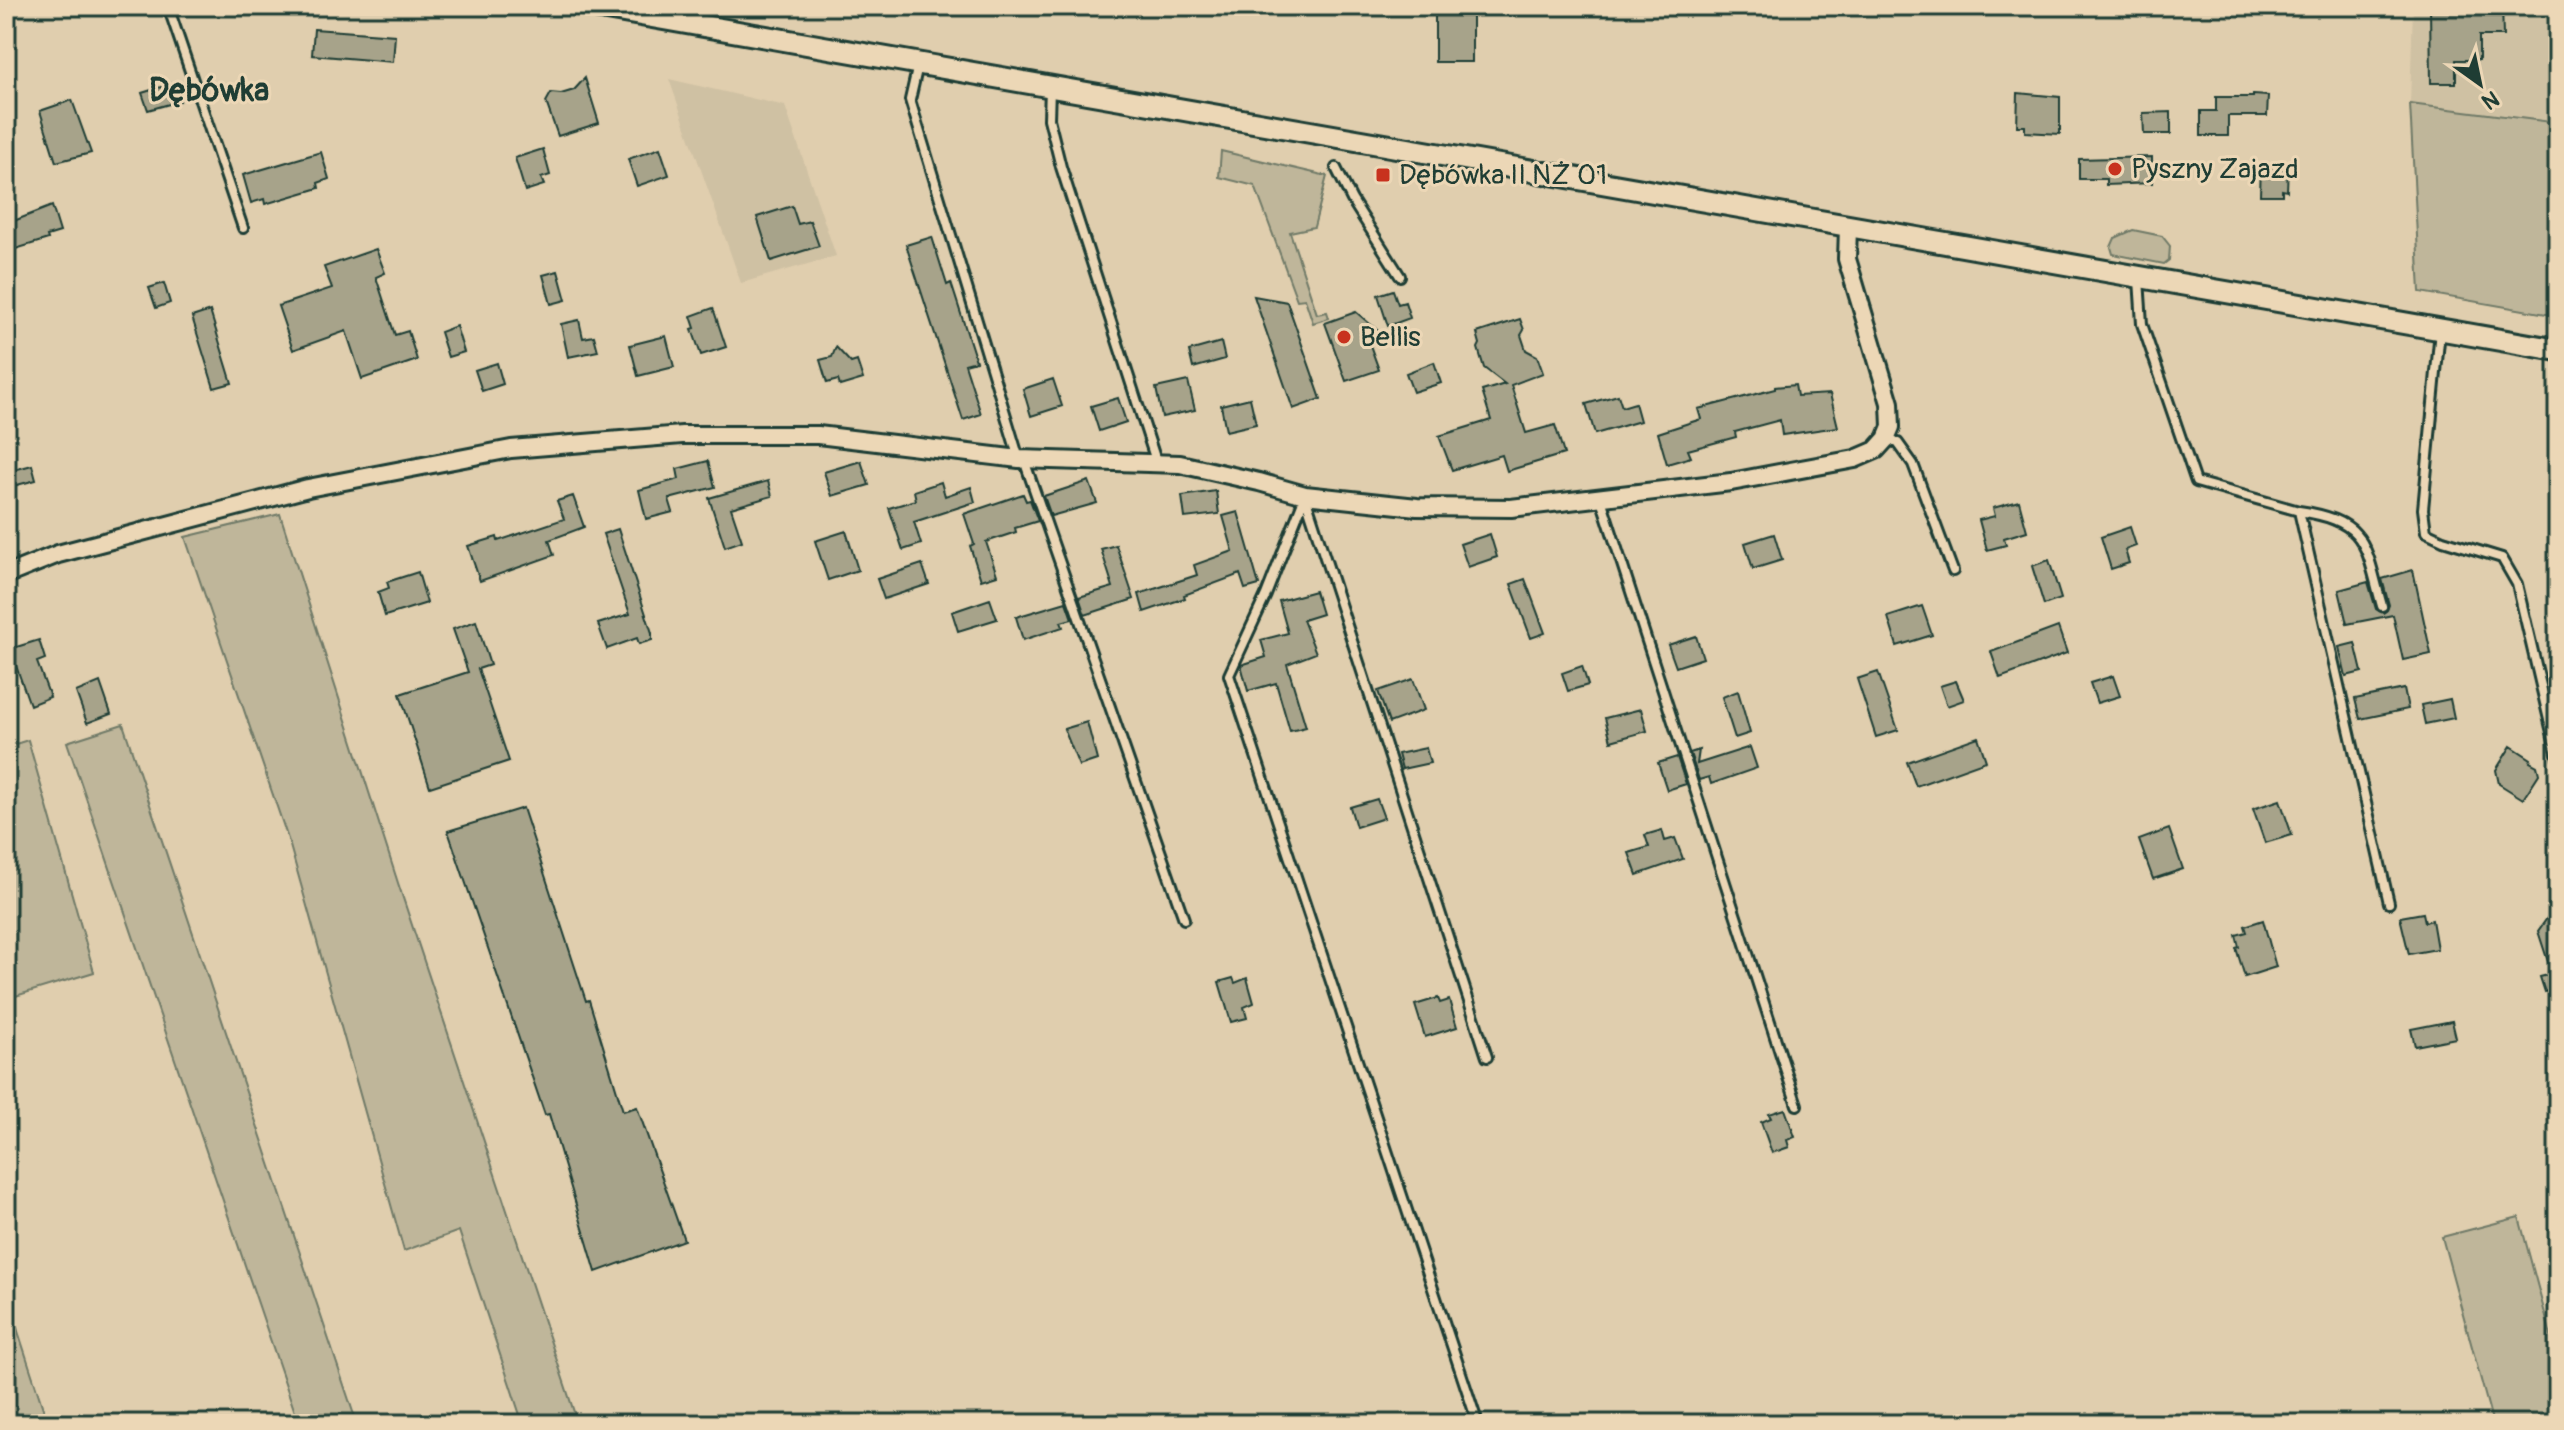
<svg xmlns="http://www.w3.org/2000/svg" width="2564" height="1430" viewBox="0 0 2564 1430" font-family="Pangolin,sans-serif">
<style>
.built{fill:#cfc1a3}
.green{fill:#bfb69a;stroke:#6f7a67;stroke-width:2}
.building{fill:#a7a38a;stroke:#1f3d34;stroke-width:2}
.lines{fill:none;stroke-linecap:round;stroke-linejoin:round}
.service-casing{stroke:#1f3d34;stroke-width:14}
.minor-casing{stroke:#1f3d34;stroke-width:22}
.tertiary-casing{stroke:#1f3d34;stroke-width:26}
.service{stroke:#ecd7b6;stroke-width:8}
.minor{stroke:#ecd7b6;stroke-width:16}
.tertiary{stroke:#ecd7b6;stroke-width:20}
.poi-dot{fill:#c8321e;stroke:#ecd7b6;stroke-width:3}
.labels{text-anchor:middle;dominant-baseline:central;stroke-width:6;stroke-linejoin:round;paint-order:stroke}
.poi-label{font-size:28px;fill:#1f3d34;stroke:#ecd7b6;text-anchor:start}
.quarter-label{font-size:32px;font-weight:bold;fill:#1f3d34;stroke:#ecd7b6}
</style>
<rect width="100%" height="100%" fill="#e0ceae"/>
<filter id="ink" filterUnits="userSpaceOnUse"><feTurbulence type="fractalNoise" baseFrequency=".0125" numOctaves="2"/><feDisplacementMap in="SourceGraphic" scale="16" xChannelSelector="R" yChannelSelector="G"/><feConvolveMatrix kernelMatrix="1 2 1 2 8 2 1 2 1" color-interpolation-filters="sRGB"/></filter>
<g filter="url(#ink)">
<path class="built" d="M2413,6H2558V317L2420,292L2410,104Z
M669,79L785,106L836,256L741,283Z"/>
<path class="green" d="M2410,104L2558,123V316L2420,292Z
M1221,151L1327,176L1314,227L1290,232L1317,314L1327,312L1329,318L1313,323L1305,299L1297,300L1255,186L1219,177Z
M2133,230L2162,236L2170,246L2169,260L2164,264L2113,254L2111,247L2115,238Z
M280,514L398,883L578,1424H523L459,1231L404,1251L289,842L185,537Z
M123,724L357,1424H299L67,742Z
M28,740L94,972L6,999V747Z
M2519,1217L2558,1362V1424H2493L2442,1237Z
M6,1294L48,1424H6Z"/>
<path class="building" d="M1435,6H1472V62H1435Z
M2430,6H2502L2503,36H2479V60H2456V83H2431Z
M314,29L395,35L393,62L312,55Z
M585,78L599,123L558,136L546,102L551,93L561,94L574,90Z
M174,83L180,101L148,110L142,93Z
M2018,93L2060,97V134L2025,132V126H2017Z
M2253,95L2268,96L2267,116H2228V136H2201V111H2216V97H2253Z
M72,100L91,153L56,162L40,111Z
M2171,112V134H2144L2143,113Z
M660,148L669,175L637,186L628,159Z
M543,149L550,175L541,178L544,185L525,191L515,158Z
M321,152L329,179L318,183L319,188L265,204L264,199L251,203L243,175Z
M2152,157V183L2106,185V179H2079V159Z
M2261,165L2288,166L2287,191L2282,190V195H2260Z
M52,206L60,232L47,236L48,239L6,252V224Z
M792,206L798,224L810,221L819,246L771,261L757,217Z
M932,237L947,285L951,283L976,361L965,364L981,414L963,420L906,245Z
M376,249L385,273L376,277L395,335L408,331L417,360L362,379L346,331L293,350L278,306L332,288L324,267Z
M558,271L566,300L551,304L543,275Z
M164,283L170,303L156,308L149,288Z
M1393,290L1398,304L1405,302L1410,318L1388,326L1378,295Z
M1254,296L1287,302L1321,399L1293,409Z
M713,308L726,347L701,355L692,329L695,328L691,316Z
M210,311L232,383L214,388L192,317Z
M1356,312L1377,330L1366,334L1379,370L1346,381L1325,323Z
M1520,319L1524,330L1521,335L1526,350L1537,356L1543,373L1511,385L1526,433L1555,425L1564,454L1507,471L1502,455L1452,470L1439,436L1491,420L1482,391L1505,384L1484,368L1478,348L1480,344L1477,333Z
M579,320L583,338L594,336L598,351L568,357L561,324Z
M456,326L464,352L448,357L440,332Z
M666,336L674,367L638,376L630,345Z
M1221,342L1225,359L1193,368L1189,351Z
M836,347L851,363L857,361L863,379L840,386L838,380L827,383L820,360L832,357Z
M1434,362L1441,383L1413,392L1406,373Z
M497,363L503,384L482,391L475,370Z
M1053,379L1062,406L1031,416L1023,389Z
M1188,381L1195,410L1162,417L1156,388Z
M1795,385L1797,396L1830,394L1838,427L1782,435L1780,420L1735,432L1736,437L1688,450L1691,457L1667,464L1658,433L1701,419L1698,409L1775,389V387Z
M1618,395L1622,407L1635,403L1640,421L1595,434L1586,404Z
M1118,398L1126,422L1099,431L1091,406Z
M1250,398L1256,424L1226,431L1221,405Z
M708,461L715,487L669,499L673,512L646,519L639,490L679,479L677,469Z
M861,461L869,485L832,496L824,472Z
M32,465L36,480L13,486L10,471Z
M768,481L772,496L731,508L742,541L725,547L709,498Z
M1089,481L1097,503L1051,516L1044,496Z
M941,482L945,496L971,487L975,502L914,522L921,544L903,550L889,508L916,500L914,491Z
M1216,491L1219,514L1185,518L1182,496Z
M1023,494L1026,501L1030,500L1038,521L1015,528L1016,532L986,542L997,575L981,580L970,546L974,544L964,514Z
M573,496L584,527L549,540L554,555L480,581L468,546L497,537L498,541L564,519L557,501Z
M2019,501L2027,531L2004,538L2006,545L1987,550L1979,520L1995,516L1993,508Z
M1238,512L1259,585L1245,589L1240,574L1184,595L1185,598L1144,612L1139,594L1197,575L1194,565L1233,551L1223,516Z
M2130,527L2136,546L2125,550L2129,563L2111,569L2101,537Z
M618,529L652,633V640L639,644L637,638L607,649L598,624L630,614L603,534Z
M846,531L858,570L828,580L815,541Z
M1490,534L1497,557L1468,567L1460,544Z
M1774,534L1782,560L1753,569L1745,543Z
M1116,545L1134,599L1085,615L1079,597L1113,587L1101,549Z
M2049,560L2061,599L2044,605L2032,566Z
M922,564L929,584L884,599L877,579Z
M2413,570L2431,654L2403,660L2393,615L2347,624L2339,590L2368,582L2376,609L2383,613L2387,610L2389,605L2382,579Z
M418,572L427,603L385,616L378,592L389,588L387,582Z
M1525,579L1545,633L1531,638L1511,584Z
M1315,591L1322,614L1303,620L1316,653L1287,664L1306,727L1290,731L1276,683L1248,691L1241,665L1266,657L1261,640L1288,633L1279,601Z
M990,599L997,619L958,631L952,612Z
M1066,602L1072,619L1061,622L1063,627L1023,640L1016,617Z
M1922,606L1932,635L1897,646L1888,617Z
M476,621L490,665L478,669L509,761L430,787L400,694L468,672L453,629Z
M2058,627L2067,653L2000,678L1991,652Z
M1696,636L1703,658L1676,667L1668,645Z
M39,640L45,659L37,662L50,697L30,705L10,649Z
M2355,643L2362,672L2346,676L2339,647Z
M1582,666L1588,685L1568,691L1562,673Z
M1878,672L1898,730L1876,737L1857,679Z
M2113,676L2120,696L2097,703L2090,683Z
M1413,679L1424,710L1389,723L1378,691Z
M1956,681L1964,700L1947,706L1940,686Z
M100,682L111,714L87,723L76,692Z
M2404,689L2408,709L2360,719L2355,699Z
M1738,691L1750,733L1735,738L1722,697Z
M2450,699L2454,718L2425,724L2421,705Z
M1641,709L1647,731L1611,741L1605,718Z
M1087,722L1097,760L1079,766L1064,729Z
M1978,737L1986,761L1916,786L1907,762Z
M2511,746L2531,759L2530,762L2537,766L2539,774L2523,799L2499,784L2496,770Z
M1750,747L1757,768L1711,784L1709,777L1699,780L1690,753L1699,750L1697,764Z
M1426,748L1430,763L1402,769L1398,754Z
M1677,757L1686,784L1667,790L1658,763Z
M1377,799L1384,818L1356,827L1350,807Z
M2280,800L2292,835L2265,843L2253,809Z
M523,808L586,1001L589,1000L623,1111L637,1107L684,1240L596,1272L549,1114L545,1115L448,831Z
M2169,829L2183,869L2153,879L2139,840Z
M1662,830L1665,841L1675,838L1683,859L1637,875L1629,853L1649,847L1645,835Z
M2423,913L2425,922L2432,920L2437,949L2409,954L2400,917Z
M2548,917L2558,924V988L2545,992L2540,977L2552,974L2538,931Z
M2263,920L2276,967L2245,977L2236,948L2239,947L2236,935L2247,932L2245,926Z
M1233,978L1235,983L1247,978L1254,1003L1244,1007L1247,1018L1231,1022L1219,982Z
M1438,998L1440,1003L1449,1000L1457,1027L1425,1037L1415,1005Z
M2452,1021L2456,1038L2415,1046L2411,1029Z
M1785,1109L1795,1137L1787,1140L1789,1147L1772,1153L1761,1122L1771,1118L1769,1114Z"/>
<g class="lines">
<g class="service-casing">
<path id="service" d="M168,6L243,228
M918,65L910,100L1019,459
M1050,88L1049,119L1061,167L1157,464
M1336,168L1352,200L1400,276
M2139,279L2142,324L2196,482L2299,511L2389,903
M2440,330L2423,509L2426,532L2443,540L2502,558L2517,584L2558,758
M1886,439L1898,443L1913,464L1953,571
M1024,460L1184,919
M1305,496L1266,595L1229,675L1478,1424
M1305,496L1487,1057
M1601,499L1797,1105
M2299,511C2369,521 2365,546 2382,606"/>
</g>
<g class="minor-casing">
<path id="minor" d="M6,575L58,554L308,488L511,449L682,435H818L1019,459L1180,464L1259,482L1305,495L1417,507L1511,508L1731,482L1855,459L1876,450L1886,439L1891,427L1890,403L1847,259L1848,227"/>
</g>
<g class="tertiary-casing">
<path id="tertiary" d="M589,6L2558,350"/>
</g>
<use href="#service" class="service"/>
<use href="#minor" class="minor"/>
<use href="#tertiary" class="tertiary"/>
</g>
</g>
<g class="poi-dot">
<circle cx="2115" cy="169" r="8"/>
<rect x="1375" y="167" width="16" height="16" rx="4"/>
<circle cx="1344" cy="337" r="8"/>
</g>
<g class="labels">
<g class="poi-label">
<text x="2131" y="169">Pyszny Zajazd</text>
<text x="1399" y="175">Dębówka II NŻ 01</text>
<text x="1360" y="337">Bellis</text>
</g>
<g class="quarter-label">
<text x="209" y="91">Dębówka</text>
</g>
</g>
<rect width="2564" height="1430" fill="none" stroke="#ecd7b6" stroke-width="32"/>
<rect x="16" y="16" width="2532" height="1398" fill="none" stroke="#1f3d34" stroke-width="3" filter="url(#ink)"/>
<g transform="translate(2480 84) rotate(147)" stroke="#ecd7b6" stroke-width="6" paint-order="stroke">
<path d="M0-6L14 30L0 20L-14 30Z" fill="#1f3d34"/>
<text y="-12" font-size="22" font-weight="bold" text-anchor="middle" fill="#1f3d34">N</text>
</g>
</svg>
